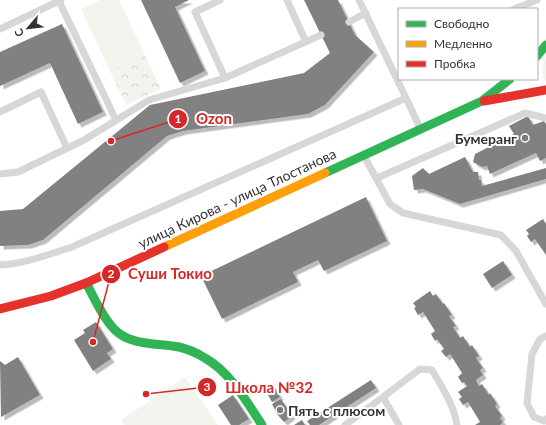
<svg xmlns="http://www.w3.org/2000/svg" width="546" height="425" viewBox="0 0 546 425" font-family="Lato,sans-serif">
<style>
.grass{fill:#f1f5ed}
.park{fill:url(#park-crowns)}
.building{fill:#818181;filter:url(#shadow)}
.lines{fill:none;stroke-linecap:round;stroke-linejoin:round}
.lane{stroke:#d7d7d7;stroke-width:7}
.fast{stroke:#30b455;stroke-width:9}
.slow{stroke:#ff9f0a;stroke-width:9}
.jam{stroke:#e5322d;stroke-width:9}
.poi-dot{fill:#7a7a7a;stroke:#fff;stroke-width:1.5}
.labels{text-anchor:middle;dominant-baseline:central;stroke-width:4;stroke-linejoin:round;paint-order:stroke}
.poi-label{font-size:14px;font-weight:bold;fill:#333;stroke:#fff;text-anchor:end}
.street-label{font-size:14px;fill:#333;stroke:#fff}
.leader{fill:none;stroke:#d62828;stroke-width:1.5}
.callout-dot{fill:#d62828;stroke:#fff;stroke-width:1.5}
.mark-label{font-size:12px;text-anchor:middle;font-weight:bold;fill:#fff}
.callout-label{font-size:15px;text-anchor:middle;font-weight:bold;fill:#d62828;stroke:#fff;stroke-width:4;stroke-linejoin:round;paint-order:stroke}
</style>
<defs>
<pattern id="park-crowns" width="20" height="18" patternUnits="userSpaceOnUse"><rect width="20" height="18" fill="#f1f5ed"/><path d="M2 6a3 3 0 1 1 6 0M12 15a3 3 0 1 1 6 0" fill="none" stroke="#cfd2cc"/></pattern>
<filter id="shadow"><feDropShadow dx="3.5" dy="3.5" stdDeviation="0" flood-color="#0004"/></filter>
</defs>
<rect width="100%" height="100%" fill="#fff"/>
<path class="grass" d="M100,0H119L145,55L110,71L81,9Z
M546,56V81L543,78L542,67Z
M185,377L218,425H124L121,420Z"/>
<path class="park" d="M145,55L161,89L126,105L110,71Z"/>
<path class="building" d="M141,0H189L175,7L205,71L180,83Z
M304,0H338L355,35L374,52L325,105L308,114L183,131L167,136L43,240L28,245L0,246V211L23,209L150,105L304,73L330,53Z
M62,24L103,112L78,124L50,63L0,86V52Z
M528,116L533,125L544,121L546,124V158L540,161L536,153L490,174L487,166L482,167L473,162L475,154L514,134L509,126Z
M465,157L473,172H478L479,180H481L482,186L546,168V179L460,204L423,189L414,190L412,176L423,168L429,174Z
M366,197L387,241L324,271L318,260L293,272L298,282L222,319L201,276Z
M543,219L546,224V255L535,239L531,242L527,236L529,234L526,230Z
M503,261L512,275L492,288L483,274Z
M430,291L433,296L436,294L443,304L444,303L452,315L449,316L456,326L453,327L460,338L463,336L470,347L472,345L479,356L476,358L483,368L480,370L483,375L476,380L479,386L482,384L489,395L490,393L497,404L495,406L502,416L500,418L503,422L500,425H475L480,422L468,402L463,405L459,399L462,397L458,392L467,386L464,382L462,383L458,377L462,373L450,354L446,357L441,351L444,349L437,339L435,341L431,334L435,331L423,312L418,315L414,308L416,307L413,303Z
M96,322L113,349L107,353L111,359L93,371L74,340L85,333L83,330Z
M18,357L40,395L1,417L0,361L5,365Z
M371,380L376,388L319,425H310L307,421Z
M272,384L280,397L272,402L264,388Z
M233,395L249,419L239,425H231L218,405Z
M281,399L292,416L284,422L277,414L272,404Z
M302,420L305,425H294Z"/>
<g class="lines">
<path class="lane" d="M220,0L195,12L225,78
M287,0L306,42
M359,0L406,98
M59,1L116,120
M514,9L537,0
M349,22L366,13
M0,29L61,0
M0,112L41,92L67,148
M364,156L390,204L403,213L501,235L516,251L546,304
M0,174L18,172L84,140L149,100L225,78L321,35
M377,178L525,113L546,118
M0,265C25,264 49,254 72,247L406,98L420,128
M546,336L540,339L532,354L527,403L534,417L544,421L546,419
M383,397L420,369L432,370C442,387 454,405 457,425
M345,425L383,397L399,425"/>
<path class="fast" d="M537,56L546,45
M325,173L482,101L510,79
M86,283C95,299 102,317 115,330C131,346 159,343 179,347C188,349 197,353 205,358C231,373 246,401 262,425"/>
<path class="slow" d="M164,247L325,173"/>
<path class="jam" d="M484,101L546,90
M0,309L51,296L86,283L164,247"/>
</g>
<g class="poi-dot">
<circle cx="525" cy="138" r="4"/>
<circle cx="280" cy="410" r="4"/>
</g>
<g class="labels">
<g class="poi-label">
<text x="517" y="138">Бумеранг</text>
<text x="288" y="410" text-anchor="start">Пять с плюсом</text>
</g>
<g class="street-label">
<text transform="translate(237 198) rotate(-25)">улица Кирова - улица Тлостанова</text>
</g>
</g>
<path class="leader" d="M111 141L178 119M93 342L111 274M146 394L207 387"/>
<g class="callout-dot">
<circle cx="111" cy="141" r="4"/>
<circle cx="93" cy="342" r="4"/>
<circle cx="146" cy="394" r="4"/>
<circle cx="178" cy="119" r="10"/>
<circle cx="111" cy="274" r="10"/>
<circle cx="207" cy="387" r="10"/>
</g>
<g class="mark-label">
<text x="178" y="123">1</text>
<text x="111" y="278">2</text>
<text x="207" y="391">3</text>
</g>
<g class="callout-label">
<text x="214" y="124">Ozon</text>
<text x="170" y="279">Суши Токио</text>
<text x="269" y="393">Школа №32</text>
</g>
<rect x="398" y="8" width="140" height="72" fill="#ffffff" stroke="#adadad"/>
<rect x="406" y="21" width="20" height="6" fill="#30b455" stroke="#adadad"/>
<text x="434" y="28" font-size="12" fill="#333333">Свободно</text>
<rect x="406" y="41" width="20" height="6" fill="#ff9f0a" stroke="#adadad"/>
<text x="434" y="48" font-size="12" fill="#333333">Медленно</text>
<rect x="406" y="61" width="20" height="6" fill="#e5322d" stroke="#adadad"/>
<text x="434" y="68" font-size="12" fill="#333333">Пробка</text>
<g transform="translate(28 28) rotate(242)" stroke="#ffffff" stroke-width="3" paint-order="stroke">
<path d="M0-3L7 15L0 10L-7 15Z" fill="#333333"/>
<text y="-6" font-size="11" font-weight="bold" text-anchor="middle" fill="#333333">С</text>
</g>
</svg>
